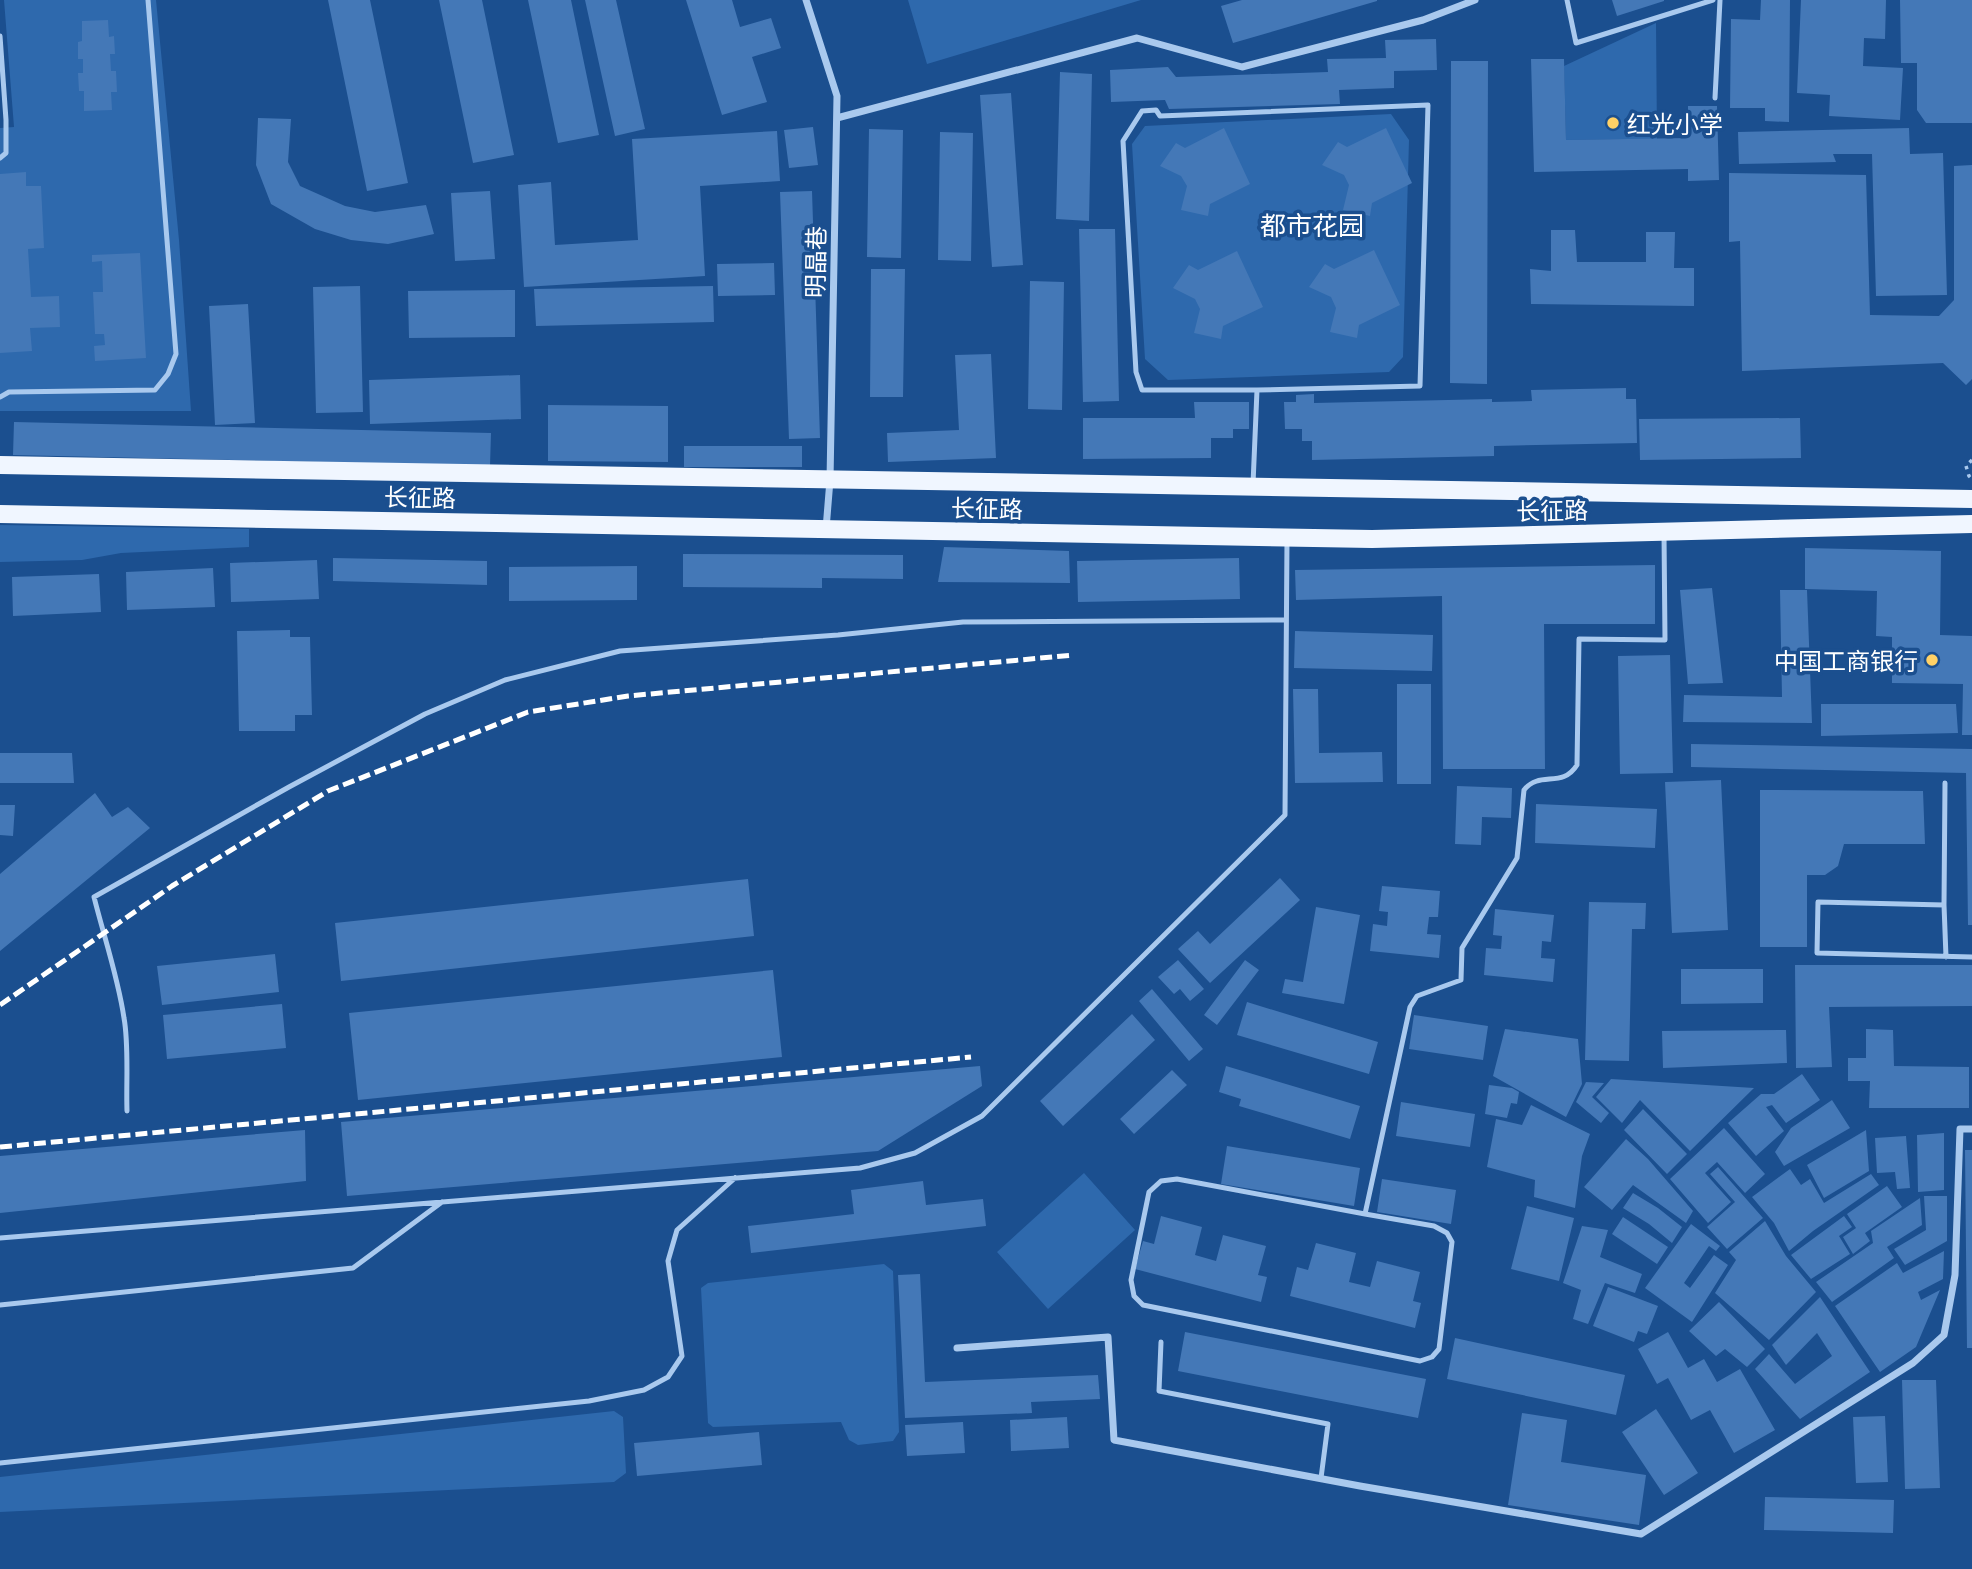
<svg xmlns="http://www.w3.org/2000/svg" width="1972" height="1569" viewBox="0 0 1972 1569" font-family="Manrope,'Noto Sans SC',sans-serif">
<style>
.green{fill:#2e69ad}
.building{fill:#4478b7}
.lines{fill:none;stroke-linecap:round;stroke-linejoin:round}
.path{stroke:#a9c9ee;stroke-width:3.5;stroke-dasharray:3.5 5;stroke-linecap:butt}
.lane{stroke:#a9c9ee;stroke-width:5}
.street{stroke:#a9c9ee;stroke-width:7}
.primary{stroke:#f0f6ff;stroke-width:18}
.rail{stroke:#fff;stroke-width:5;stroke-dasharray:12 5;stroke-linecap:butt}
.poi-dot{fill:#ffd166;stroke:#1b4f8f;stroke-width:2.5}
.labels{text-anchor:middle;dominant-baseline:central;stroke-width:7;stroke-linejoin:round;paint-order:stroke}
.poi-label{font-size:24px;fill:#fff;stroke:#1b4f8f;text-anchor:start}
.street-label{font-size:24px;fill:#fff;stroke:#1b4f8f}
.neighbourhood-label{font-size:26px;fill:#fff;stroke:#1b4f8f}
</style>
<rect width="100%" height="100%" fill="#1b4f8f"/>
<path class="green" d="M4,0H156L179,240L191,411H0V128L14,127Z
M908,0H1141L927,64Z
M1656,23L1657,139L1566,140L1564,66Z
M1391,114L1409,140L1403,357L1389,372L1168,380L1145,359L1132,144L1145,126Z
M0,525L249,529V547L121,553L82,560L0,562Z
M1084,1173L1135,1230L1048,1309L997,1252Z
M884,1264L893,1271L899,1432L893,1441L858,1445L849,1440L841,1422L713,1427L708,1423L701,1288L708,1283Z
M614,1411L623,1417L626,1473L614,1482L0,1512V1477Z"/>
<path class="building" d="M328,0H370L408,183L367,191Z
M439,0H482L514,155L473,163Z
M528,0H571L599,135L558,143Z
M585,0H616L645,129L615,136Z
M686,0H732L740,27L771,18L781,48L752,57L767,102L722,115Z
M1242,0H1377V1L1233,43L1221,6Z
M1612,0H1664V1L1617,16Z
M1761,0H1790L1789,122L1765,121V108H1730L1731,19L1760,20Z
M1801,0H1886L1885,39L1864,38L1863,66L1903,68L1900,120L1829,116L1830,95L1797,93Z
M1900,0H1972V123H1926L1917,110V63H1901Z
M108,20L109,37L114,36L115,54H110L111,71H116L117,92H111L112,110L84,111V91H79L78,73H83V59H78V42L82,41V21Z
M1436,39L1437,70L1394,71V88L1339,90L1340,104L1169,109L1165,100L1111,102L1110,70L1168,67L1176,77L1328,72L1327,59L1386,58L1385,40Z
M1531,59H1564L1566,140L1688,138V106H1717L1719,180L1688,181V169L1534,172Z
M1451,61H1488L1487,384L1450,383Z
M1060,72L1092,74L1089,221L1056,219Z
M1011,93L1023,265L992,267L980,95Z
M258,118L291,119L288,162L300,186L345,206L375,212L426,205L434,234L388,244L351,240L315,229L271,204L256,165Z
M813,127L818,165L789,168L784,130Z
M1224,128L1250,184L1210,204L1208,216L1181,210L1187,186L1181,176L1160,166L1176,143L1185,148Z
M1386,128L1412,183L1372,203L1370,216L1343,210L1349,185L1344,175L1322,165L1338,142L1347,147Z
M1909,128L1910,154L1943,153L1947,295L1876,296L1872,154H1833L1836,162L1739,164L1738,132Z
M869,129L903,130L901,258L867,257Z
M777,131L780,181L700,186L705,276L524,287L518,185L551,182L555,245L638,240L632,139Z
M940,132L973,133L971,261L938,260Z
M1972,165V379L1966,385L1943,363L1742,371L1740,241L1729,242V173L1866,175L1870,315L1939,316L1954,300V166Z
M26,172V186H41L44,248L28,249L31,297L59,296L60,327L30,328L32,351L0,353V174Z
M490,191L495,259L455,261L451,193Z
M812,191L820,438L789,439L780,192Z
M1079,229H1115L1119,401L1083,402Z
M1551,230H1575L1577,262H1646V232H1675L1674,268H1694V306L1531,304L1530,269L1551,271Z
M1374,250L1400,305L1359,325L1357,338L1330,332L1336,308L1331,297L1309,287L1325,264L1334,269Z
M1237,251L1263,307L1223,326L1221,339L1194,333L1200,309L1195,299L1173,288L1189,265L1198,270Z
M140,253L146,358L95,361L94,346L105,345L104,334H95L93,292H103L102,261L92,262V255Z
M774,263L775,295L718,296L717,264Z
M871,269H905L903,397H870Z
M1030,281L1064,282L1062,410L1028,409Z
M360,286L363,412L316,413L313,287Z
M713,286L714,322L536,326L534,289Z
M515,290V337L409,338L408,291Z
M248,304L255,423L215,425L209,306Z
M991,354L996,458L888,462L887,433L959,430L955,355Z
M520,375L521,419L370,424L369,380Z
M1626,388V399H1636L1637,443L1494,446V456L1312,460V441H1302V429H1285L1284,402H1296V395L1314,394V403L1492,399V402L1532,401L1531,390Z
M1194,402H1249V429H1233V438H1211V458L1083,459V418H1195Z
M548,405L668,406V462L548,461Z
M1800,418L1801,458L1640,460L1639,419Z
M14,422L491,433L490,466L13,455Z
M684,446H802V467H684Z
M944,547L1069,551L1070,583L938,582Z
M1805,548L1941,551L1940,635L1972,636V735H1962L1963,684L1892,683V637L1876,636L1877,591L1805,589Z
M683,554L903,555V579L822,578V588L683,587Z
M333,558L487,561V585L333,581Z
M1239,558L1240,599L1078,602L1077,561Z
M317,560L319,599L231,602L230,563Z
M1655,565V624H1544L1545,769H1443L1442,596L1296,600L1295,570Z
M637,566V600L509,601V567Z
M213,568L215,607L127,610L126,572Z
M99,574L101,612L13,616L12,577Z
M1712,588L1723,683L1688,684L1680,590Z
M1780,590H1807L1812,723L1683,722L1684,695L1782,697Z
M290,630V637H310L312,715H295V731H239L237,631Z
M1295,631L1433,635L1432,671L1294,668Z
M1670,655L1673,773L1620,774L1618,656Z
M1397,684H1431V784H1397Z
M1293,689H1318L1319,753L1382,752L1383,782L1295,783Z
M1821,704H1956L1958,733L1821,736Z
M1691,744L1972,749V925H1968L1966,773L1691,767Z
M0,753H72L74,783H0Z
M1721,780L1728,930L1672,933L1665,782Z
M1457,786L1512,788L1511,818L1482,817L1481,845L1455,844Z
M1760,790L1923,791L1925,844H1844L1838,866L1825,875H1807V947H1760Z
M95,793L112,817L128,807L150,828L0,951V874Z
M1536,804L1657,809L1655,848L1535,843Z
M0,805H15L13,836L0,835Z
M1280,878L1300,900L1210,983L1178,949L1198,931L1210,944Z
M748,879L754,936L341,981L335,923Z
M1382,886L1440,891L1438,917H1429L1427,934L1441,935L1439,958L1370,951L1373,924L1387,926L1388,912L1379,911Z
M1589,902L1646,903L1645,929H1632L1629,1061L1585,1060Z
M1316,907L1360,915L1344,1004L1282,993L1285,979L1303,982Z
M1495,909L1554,915L1551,942L1542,941L1541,958L1555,959L1553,982L1484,975L1486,948L1501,949L1502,936L1493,935Z
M275,954L279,992L162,1005L157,966Z
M1178,960L1204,989L1190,1001L1180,989L1174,994L1158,977Z
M1245,960L1259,970L1217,1025L1204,1015Z
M1795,965H1972V1006L1829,1007L1832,1067L1796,1068Z
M1681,969H1763V1003L1681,1004Z
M773,970L782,1057L358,1100L349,1013Z
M1152,989L1203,1049L1189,1061L1139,1001Z
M1247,1002L1378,1042L1369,1074L1237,1035Z
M282,1004L286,1048L167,1059L163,1015Z
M1132,1014L1155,1040L1063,1126L1040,1101Z
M1414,1015L1488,1026L1483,1060L1409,1049Z
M1505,1029L1578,1039L1582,1084L1566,1117L1493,1076Z
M1866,1029L1893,1030L1894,1066L1969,1067V1108H1869L1870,1081H1848V1058H1866Z
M1786,1030L1787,1063L1663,1068L1662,1031Z
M980,1066L982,1086L878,1151L347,1196L341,1122Z
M1226,1066L1360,1106L1350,1139L1239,1106L1241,1099L1219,1092Z
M1172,1070L1187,1085L1134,1134L1120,1119Z
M1802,1074L1820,1100L1786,1123L1772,1105L1766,1107L1784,1131L1756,1156L1728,1123L1761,1094H1774Z
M1611,1079L1754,1088L1690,1151L1640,1100L1622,1123L1596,1097Z
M1586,1082L1604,1083L1592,1097L1609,1113L1601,1123L1576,1102Z
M1489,1085L1512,1088L1519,1092L1517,1104L1511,1103L1507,1118L1485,1114Z
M1832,1100L1850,1128L1784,1166L1775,1152L1791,1128Z
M1401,1102L1475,1114L1470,1147L1396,1136Z
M1531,1105L1590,1134L1582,1156L1575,1208L1534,1197L1535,1180L1487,1167L1496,1119L1522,1125Z
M1643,1109L1687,1154L1667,1174L1624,1130Z
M1724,1128L1765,1174L1745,1193L1717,1162L1705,1173L1731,1202L1708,1223L1670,1179Z
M305,1130L306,1181L0,1213V1156Z
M1866,1130L1869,1171L1824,1198L1807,1165Z
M1944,1133V1190L1918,1192L1917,1135Z
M1906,1136L1910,1188L1897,1189L1895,1172L1877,1173L1875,1138Z
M1626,1139L1648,1159L1693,1211L1686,1223L1633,1185L1612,1210L1584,1187Z
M1227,1146L1360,1168L1354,1206L1221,1184Z
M1965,1150H1972V1348H1967Z
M1718,1167L1763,1218L1727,1249L1707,1227L1735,1202L1710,1174Z
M1790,1169L1801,1185L1810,1179L1824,1203L1871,1174L1879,1185L1813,1231L1789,1251L1774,1223L1752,1197Z
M1382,1179L1456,1190L1451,1224L1377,1212Z
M923,1181L926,1205L983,1199L986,1226L751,1253L748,1226L854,1214L851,1190Z
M1887,1186L1902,1207L1865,1233L1870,1241L1853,1254L1843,1237L1856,1228L1847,1214Z
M1633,1193L1658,1208L1682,1227L1672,1243L1649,1224L1623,1208Z
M1924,1196H1947V1241L1905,1265L1894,1249L1926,1230Z
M1920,1198L1922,1225L1887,1247L1894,1258L1832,1302L1816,1282L1873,1243L1871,1231Z
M1527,1206L1574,1218L1559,1281L1511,1269Z
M1161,1216L1202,1227L1195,1255L1216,1261L1223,1235L1266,1246L1258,1275L1267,1277L1261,1302L1135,1269L1143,1241L1154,1244Z
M1844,1216L1852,1227L1839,1236L1850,1254L1811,1279L1791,1255Z
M1623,1217L1668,1247L1657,1264L1612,1234Z
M1765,1221L1786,1256L1816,1292L1769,1340L1715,1293L1736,1260L1729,1252Z
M1691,1224L1720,1246L1716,1251L1709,1246L1684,1283L1690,1288L1714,1255L1728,1265L1692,1322L1645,1288Z
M1582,1226L1608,1230L1600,1257L1642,1274L1635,1293L1605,1283L1588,1324L1573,1319L1581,1290L1563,1283Z
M1316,1243L1356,1253L1349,1282L1370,1287L1377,1261L1420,1272L1413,1301L1421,1303L1415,1328L1290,1296L1297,1267L1308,1270Z
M1944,1251L1943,1279L1918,1292L1921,1300L1940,1290L1916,1347L1880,1372L1835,1306L1897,1263L1903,1273Z
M920,1274L925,1382L1098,1375L1100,1399L1031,1402L1032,1413L905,1418L898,1275Z
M1608,1287L1658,1306L1647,1334L1638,1331L1634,1342L1593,1326Z
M1820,1297L1870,1372L1800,1419L1755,1369L1769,1354L1795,1384L1832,1356L1817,1333L1786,1365L1772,1345Z
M1719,1302L1765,1349L1747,1367L1725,1349L1716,1356L1689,1331Z
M1185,1332L1426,1379L1418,1418L1178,1371Z
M1668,1332L1688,1368L1704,1359L1717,1382L1740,1369L1775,1430L1734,1453L1710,1410L1691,1420L1668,1378L1657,1384L1638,1349Z
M1455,1338L1625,1375L1616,1415L1447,1379Z
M1902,1380H1936L1940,1488L1905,1489Z
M1656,1409L1698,1473L1664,1495L1622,1432Z
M1522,1413L1567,1420L1561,1462L1646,1475L1639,1525L1508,1505Z
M1885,1416L1888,1482L1856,1483L1853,1417Z
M1067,1417L1069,1448L1011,1451L1010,1420Z
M963,1422L965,1453L907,1456L905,1425Z
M759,1432L762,1465L637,1476L634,1443Z
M1765,1497L1894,1500L1893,1533L1764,1530Z"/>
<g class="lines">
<path class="path" d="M1972,460L1966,466L1969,476L1972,479"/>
<path class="lane" d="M1567,0L1576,43L1713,0
M0,36L6,120V153L0,158
M1715,98L1720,0
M0,397L9,392L155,390L168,374L176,354L148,0
M1253,484L1257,390H1142L1136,372L1123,141L1142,111L1156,110L1160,116L1428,105L1420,386L1257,390
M1944,905L1945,783
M1946,957L1944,905L1818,902L1817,953L1972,957
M127,1111C126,1082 129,1045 124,1018C118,977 104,937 94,897L289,787L425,714L505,680L620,651L838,635L963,622L1286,620
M1365,1214L1434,1226L1447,1233L1452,1242L1439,1349L1432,1357L1420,1361L1143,1305L1134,1296L1131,1280L1149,1192L1161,1181L1177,1179L1365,1214L1410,1007L1417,996L1461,980L1462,948L1517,858L1524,790C1540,770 1562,789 1577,765L1579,639L1665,640L1664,534
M0,1238L860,1168L915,1153L982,1116L1285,815L1287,540
M0,1305L353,1268L442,1202
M1161,1342L1159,1391L1328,1424L1321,1478
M0,1463L589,1401L644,1390L668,1377L682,1356L668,1261L677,1230L735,1178"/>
<path class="street" d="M806,0L837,96L830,480L826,529
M837,118L1137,38L1242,67L1423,20L1475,0
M957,1348L1108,1337L1114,1440L1360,1486L1641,1534L1913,1363L1944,1335L1955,1275L1960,1129H1972"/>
<path class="primary" d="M0,465L1972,499
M0,514L1372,539L1972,524"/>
<path class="rail" d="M0,1005L172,886L328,791L528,712L628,696L1074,655
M0,1147L971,1057"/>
</g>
<g class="poi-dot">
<circle cx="1613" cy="123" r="7"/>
<circle cx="1932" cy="660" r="7"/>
</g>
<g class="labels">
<g class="poi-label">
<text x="1627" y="123">红光小学</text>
<text x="1918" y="660" text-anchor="end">中国工商银行</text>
</g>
<g class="street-label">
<text transform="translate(815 262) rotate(-89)">明晶巷</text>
<text transform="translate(420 497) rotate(1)">长征路</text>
<text transform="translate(987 508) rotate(1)">长征路</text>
<text transform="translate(1552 510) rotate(-1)">长征路</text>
</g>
<g class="neighbourhood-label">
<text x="1312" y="225">都市花园</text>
</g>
</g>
</svg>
